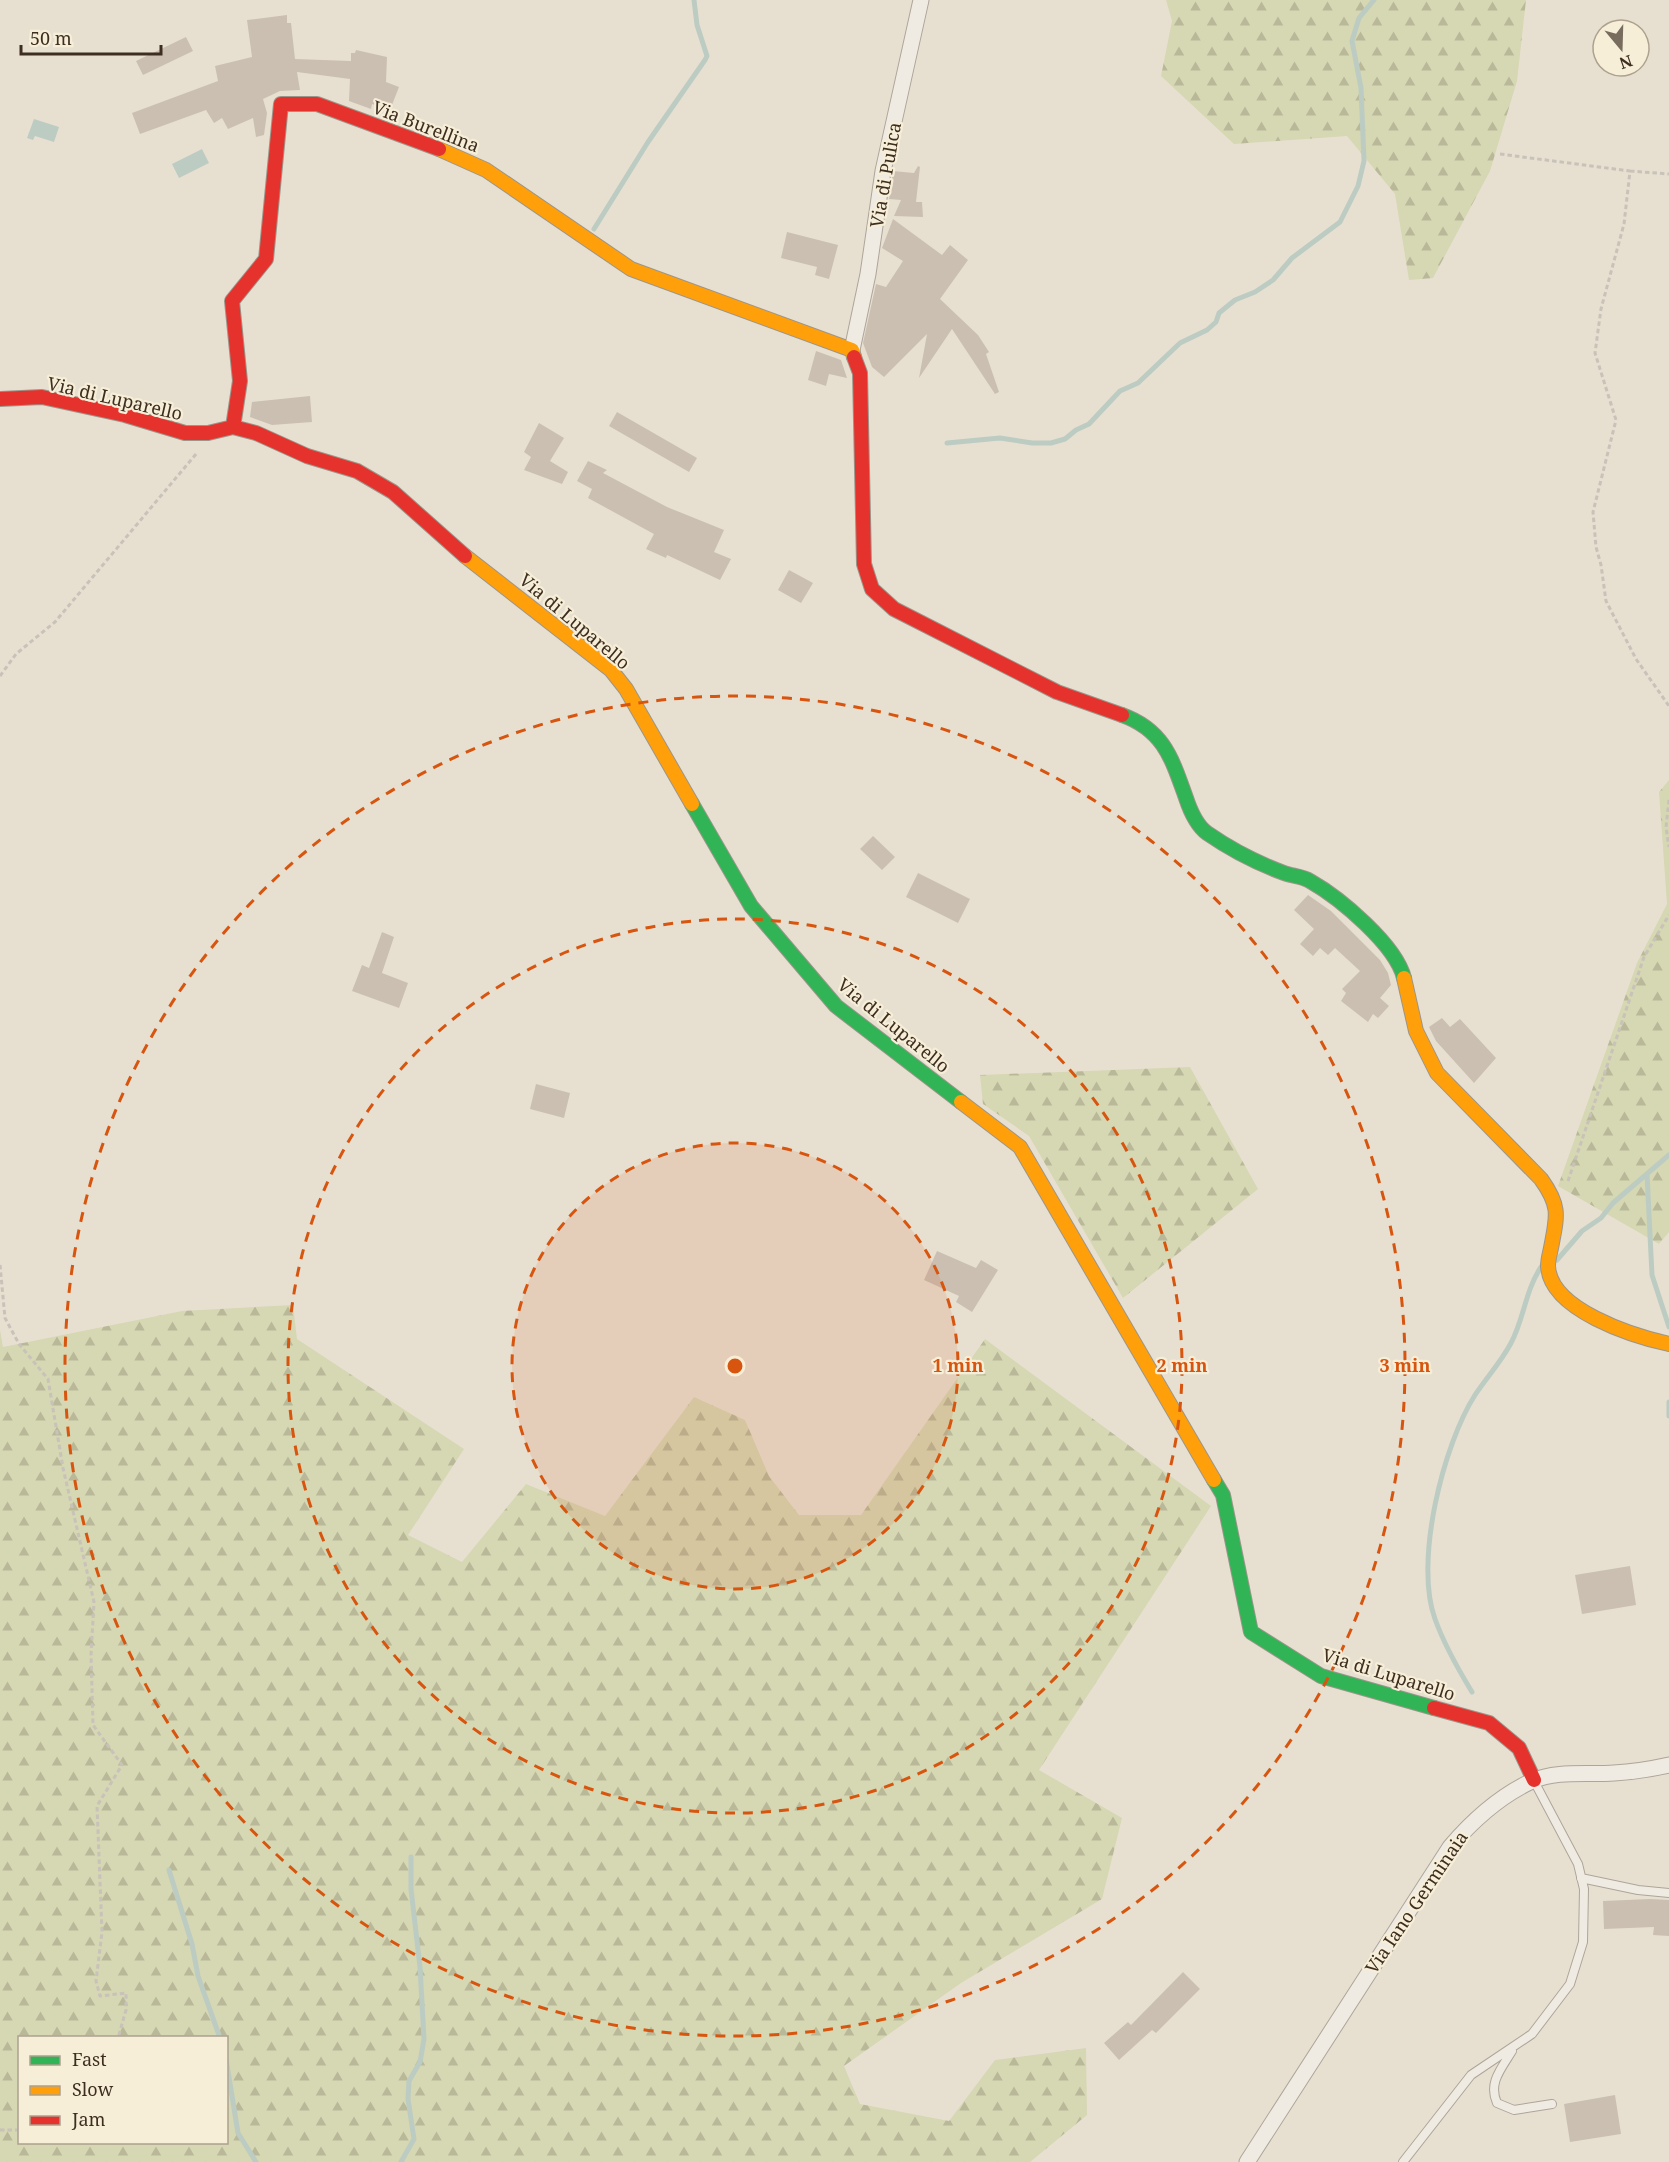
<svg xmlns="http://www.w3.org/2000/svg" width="1669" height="2162" viewBox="0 0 1669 2162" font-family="'Noto Serif',serif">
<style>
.forest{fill:url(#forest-firs);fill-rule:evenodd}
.water{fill:#bcccc2}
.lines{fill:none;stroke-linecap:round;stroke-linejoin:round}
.stream{stroke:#bcccc2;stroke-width:5}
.building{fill:#cbbfb2}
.lane-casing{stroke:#ada599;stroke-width:10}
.street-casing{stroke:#ada599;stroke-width:17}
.fast-casing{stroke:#9c958a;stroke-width:16}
.slow-casing{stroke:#9c958a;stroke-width:16}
.jam-casing{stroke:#9c958a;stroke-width:16}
.path{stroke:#c8c2b9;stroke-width:3;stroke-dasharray:4.5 3;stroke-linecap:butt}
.lane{stroke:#efebe3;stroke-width:8}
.street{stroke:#efebe3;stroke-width:15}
.fast{stroke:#30b455;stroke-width:14}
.slow{stroke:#ff9f0a;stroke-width:14}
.jam{stroke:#e5322d;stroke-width:14}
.ring{fill:none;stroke:#d7550e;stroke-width:3;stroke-dasharray:10 8}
.labels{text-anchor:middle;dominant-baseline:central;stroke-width:4.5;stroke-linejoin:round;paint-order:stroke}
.street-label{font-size:18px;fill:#3d2e20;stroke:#f7eed8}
.centre{fill:#d7550e;stroke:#f7eed8;stroke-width:3}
.ring-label{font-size:18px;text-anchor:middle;font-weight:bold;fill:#d7550e;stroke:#f7eed8;stroke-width:4.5;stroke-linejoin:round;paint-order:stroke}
</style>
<defs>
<pattern id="forest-firs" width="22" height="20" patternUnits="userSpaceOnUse" patternTransform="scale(1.5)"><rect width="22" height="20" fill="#d6d7b3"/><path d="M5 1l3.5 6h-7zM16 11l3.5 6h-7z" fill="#b9b99a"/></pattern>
</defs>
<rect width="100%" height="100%" fill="#e7e0d1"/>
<path class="forest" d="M1166,0H1526L1517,81L1490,171L1433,278L1409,280L1395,194L1347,136L1234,144L1161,76L1172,21Z
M1669,780V1232L1659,1244L1558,1186L1637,963L1667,904L1659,792Z
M1190,1067L1258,1189L1123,1298L1029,1136L983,1104L980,1075Z
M293,1305L297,1339L464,1449L408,1535L462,1562L526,1484L605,1516L694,1397L745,1420L769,1476L799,1515H861L985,1339L1211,1506L1039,1770L1122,1818L1102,1899L961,1983L844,2066L860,2104L949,2121L995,2060L1086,2048L1087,2115L1030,2162H0V1330L3,1347L182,1311ZM20,2038H226V2142H20Z"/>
<path class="water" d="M34,119L59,127L54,142L35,136L33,140L27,138Z
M202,149L209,163L179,178L172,164Z"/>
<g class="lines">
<path class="stream" d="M594,229L648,142L705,60L707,56L697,25L694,0
M947,443L1000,438L1032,443H1051L1065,439L1076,430L1089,424L1120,391L1138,383L1180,343L1207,330L1216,322L1219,313L1235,300L1255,292L1273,280L1292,258L1340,222L1358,186L1364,161L1361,88L1352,41L1359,18L1374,0
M1647,1174L1652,1275L1669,1327
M1557,1260L1582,1231L1601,1218L1613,1203L1669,1155
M1669,1402V1416
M1472,1692C1458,1669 1444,1644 1435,1619C1414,1562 1443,1445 1475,1395C1487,1377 1501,1362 1511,1343C1524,1319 1525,1291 1541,1267
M169,1870L192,1944L198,1976L220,2038
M226,2059L238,2133L256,2162
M401,2162L414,2139L408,2099L409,2081L420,2062L424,2039L420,1967L411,1889V1857"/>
</g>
<path class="building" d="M287,15V23H291L295,59L351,61V53H355L356,50L387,57L386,82L399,87L390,110L372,104L371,109L349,101L350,79L297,72L300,90L280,91L263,99L267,113L264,135L256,137L253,118L228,129L222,118L214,123L206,110L140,134L132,113L218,81L215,66L252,57L247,20Z
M186,37L193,51L143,75L136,61Z
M918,166L920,167L916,202H922L923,217L894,216L901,200L889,199L893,171L914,173Z
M893,219L942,255L950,245L968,260L940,299L978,335L989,352L986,354L999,392L995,394L952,329L919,378L927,334L884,377L872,367L863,343L876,284L886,287L903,261L882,248Z
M787,232L838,245L829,279L815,275L817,267L781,258Z
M816,351L841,360L847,378L829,374L826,386L808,380Z
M310,396L312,422L272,425L250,417L252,402Z
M617,412L697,458L689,472L609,426Z
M539,423L564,438L550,461L568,472L562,484L524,470L531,457L524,452Z
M588,461L607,470L603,473L667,507L724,530L714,552L731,559L720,580L667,555L666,558L646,549L654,534L588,498L592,489L577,481Z
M789,570L813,583L801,603L778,590Z
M873,836L895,857L882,870L860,849Z
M918,873L970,899L958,923L906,897Z
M1308,895L1331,911L1380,960L1388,973L1391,985L1380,998L1389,1006L1378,1018L1373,1014L1368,1022L1341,1001L1346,993L1342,989L1360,971L1335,948L1328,955L1320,948L1313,956L1300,944L1314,929L1294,910Z
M382,932L394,937L382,973L408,983L399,1008L352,991L362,965L369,968Z
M1442,1018L1450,1027L1460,1019L1496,1058L1474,1083L1436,1041L1429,1027Z
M536,1084L570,1093L564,1118L530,1109Z
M937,1251L976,1268L981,1260L998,1270L972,1312L956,1302L959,1296L924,1280Z
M1630,1566L1636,1605L1582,1614L1575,1575Z
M1650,1899L1669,1900V1936L1653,1935L1654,1927L1604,1929L1603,1901Z
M1183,1972L1200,1989L1156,2033L1152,2030L1119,2060L1104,2043L1128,2022L1131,2025Z
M1615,2095L1621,2134L1570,2142L1564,2104Z"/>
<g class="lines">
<g class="lane-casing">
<path id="lane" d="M1581,1878L1638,1890L1669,1893
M1512,2051C1501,2069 1488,2083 1497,2103L1514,2110L1552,2104
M1403,2162L1471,2075L1532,2034L1570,1984L1583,1942L1584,1889L1578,1864L1534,1781"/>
</g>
<g class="street-casing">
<path id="street" d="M852,350L868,274L883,171L921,0
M1247,2162L1450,1847C1473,1820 1500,1796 1532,1781C1557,1770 1588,1775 1614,1773C1632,1772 1651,1769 1669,1765"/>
</g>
<g class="fast-casing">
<path id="fast" d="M1122,715C1164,730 1172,759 1186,798C1190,810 1196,825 1207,833C1230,849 1257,863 1284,873C1292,876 1302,876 1310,881C1340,898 1396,945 1404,978
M692,804L751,906L836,1006L961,1102
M1214,1480L1223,1495L1251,1632L1321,1676L1434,1708"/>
</g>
<g class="slow-casing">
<path id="slow" d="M439,149L486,170L631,269L852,350L854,357
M465,556L611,670L626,689L692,804
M1404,978L1416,1031L1437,1073L1541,1179C1561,1207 1557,1216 1551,1248C1550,1253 1548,1260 1548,1266C1550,1310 1633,1336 1669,1344
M961,1102L1020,1147L1214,1480"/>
</g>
<g class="jam-casing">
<path id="jam" d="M854,357L860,373L864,564L872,589L894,609L1057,692L1122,715
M0,399L42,397L125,415L185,433H208L233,427L256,433L307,456L357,471L393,492L465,556
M233,427L240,381L232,301L266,259L281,104H317L439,149
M1434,1708L1489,1723L1519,1748L1534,1780"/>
</g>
<path class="path" d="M1500,154L1630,171L1624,224L1601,309L1595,353L1616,420L1593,512L1596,547L1601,565L1606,601L1636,659L1669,706
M1630,171L1669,174
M0,676L16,654L55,622L196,454
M1669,800L1666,827L1669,847
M1568,1181L1644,957L1669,915
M0,1265L5,1318L19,1344L48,1379L63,1468L94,1602L91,1655L93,1725L122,1765L97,1806L102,1932L96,1981L100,1996L126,1993V2010L118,2038
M0,2130H20"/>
<use href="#lane" class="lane"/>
<use href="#street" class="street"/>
<use href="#fast" class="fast"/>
<use href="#slow" class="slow"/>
<use href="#jam" class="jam"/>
</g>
<circle cx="735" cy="1366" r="223" fill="#d7550e" fill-opacity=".12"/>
<g class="ring">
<circle cx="735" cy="1366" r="223"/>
<circle cx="735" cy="1366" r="447"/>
<circle cx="735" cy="1366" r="670"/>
</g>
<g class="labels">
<g class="street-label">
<text transform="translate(426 126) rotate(21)">Via Burellina</text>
<text transform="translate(885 175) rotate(-80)">Via di Pulica</text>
<text transform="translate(115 398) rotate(13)">Via di Luparello</text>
<text transform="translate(575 621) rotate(40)">Via di Luparello</text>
<text transform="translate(894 1025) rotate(39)">Via di Luparello</text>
<text transform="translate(1389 1674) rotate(17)">Via di Luparello</text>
<text transform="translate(1416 1902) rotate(-56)">Via Iano Germinaia</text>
</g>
</g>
<circle cx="735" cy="1366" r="9" class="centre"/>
<g class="ring-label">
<text x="958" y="1372">1 min</text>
<text x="1182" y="1372">2 min</text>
<text x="1405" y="1372">3 min</text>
</g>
<rect x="18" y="2036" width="210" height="108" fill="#f7eed8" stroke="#ada18e" stroke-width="1.5"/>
<rect x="30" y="2056" width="30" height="9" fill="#30b455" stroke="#ada18e" stroke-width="1.5"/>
<text x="72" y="2066" font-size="18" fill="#3d2e20">Fast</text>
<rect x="30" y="2086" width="30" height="9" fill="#ff9f0a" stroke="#ada18e" stroke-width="1.5"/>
<text x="72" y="2096" font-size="18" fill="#3d2e20">Slow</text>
<rect x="30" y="2116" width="30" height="9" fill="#e5322d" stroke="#ada18e" stroke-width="1.5"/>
<text x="72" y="2126" font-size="18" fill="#3d2e20">Jam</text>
<g transform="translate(1621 48) rotate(161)"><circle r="28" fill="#f7eed8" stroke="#ada18e" stroke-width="1.5"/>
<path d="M0-4.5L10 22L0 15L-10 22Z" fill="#786c5e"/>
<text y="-9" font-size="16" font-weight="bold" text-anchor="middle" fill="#3d2e20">N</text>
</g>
<path d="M21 45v9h140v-9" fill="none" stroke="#3d2e20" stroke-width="3"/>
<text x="30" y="45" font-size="18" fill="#3d2e20" stroke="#f7eed8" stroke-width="4.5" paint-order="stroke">50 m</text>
</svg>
